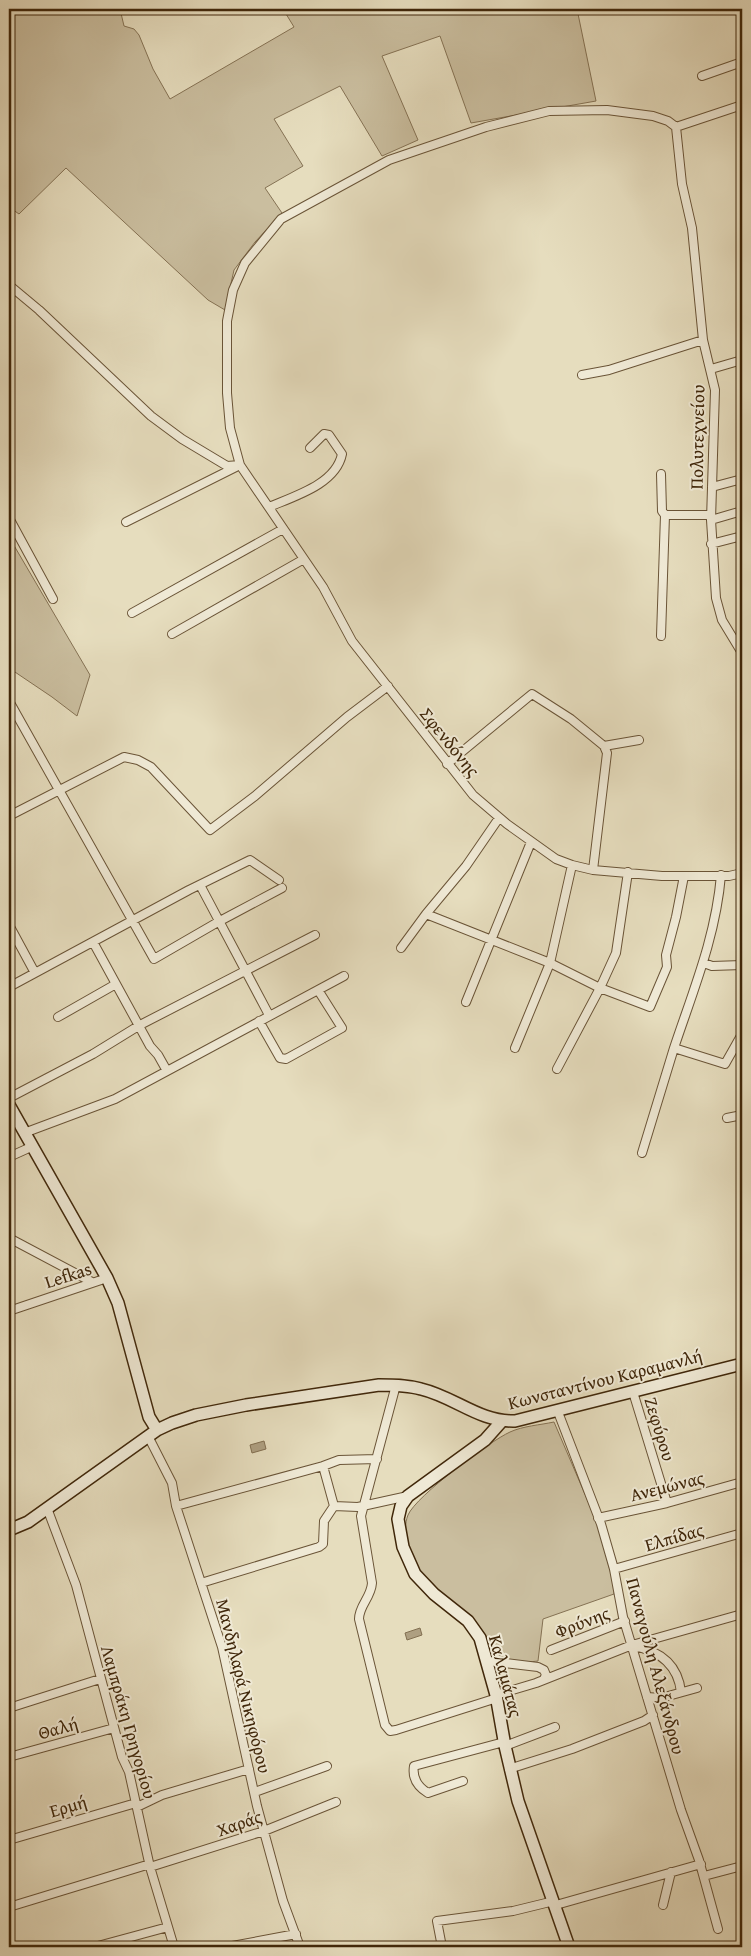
<svg xmlns="http://www.w3.org/2000/svg" width="751" height="1956" viewBox="0 0 751 1956" font-family="'Gentium Book Plus',serif">
<style>
.green{fill:#cabe9f;stroke:#857254}
.water{fill:#ae9f81;stroke:#826f51}
.lines{fill:none;stroke-linecap:round;stroke-linejoin:round}
.street-casing{stroke:#6a5437;stroke-width:10}
.secondary-casing{stroke:#40270a;stroke-width:14}
.street{stroke:#efe9d5;stroke-width:8}
.secondary{stroke:#efe9d5;stroke-width:11}
.labels{text-anchor:middle;dominant-baseline:central;stroke-width:4;stroke-linejoin:round;paint-order:stroke}
.street-label{font-size:18px;fill:#40270a;stroke:#efe9d5}
</style>
<rect width="100%" height="100%" fill="#e6ddbe"/>
<filter id="stains"><feTurbulence type="fractalNoise" baseFrequency=".004" numOctaves="4"/><feColorMatrix values="0 0 0 0 .2 0 0 0 0 .09 0 0 0 0 .02 0 0 0 .5 -.17"/></filter>
<radialGradient id="worn" r=".72"><stop offset=".6" stop-color="#630" stop-opacity="0"/><stop offset="1" stop-color="#630" stop-opacity=".3"/></radialGradient>
<path class="green" d="M9,9H120L124,26L134,29L139,35L153,69L170,99L294,27L283,9H577L596,101L471,123L440,36L382,56L418,140L382,156L340,86L274,119L303,166L265,188L282,213L255,242L234,270L225,310L208,300L66,168L19,214L9,207Z
M9,537L90,675L77,716L52,697L9,668Z
M554,1422L596,1520L615,1588L614,1594L543,1619L538,1661C524,1663 502,1661 492,1649C485,1642 483,1631 476,1623C460,1606 433,1592 420,1573C410,1558 401,1532 408,1515C416,1496 490,1441 510,1432C523,1426 540,1425 554,1422Z"/>
<path class="water" d="M264,1441L266,1449L252,1453L250,1445Z
M420,1628L422,1635L407,1640L405,1633Z"/>
<g class="lines">
<g class="street-casing">
<path id="street" d="M702,76L742,62
M676,127L668,121L653,116L607,110L549,111L486,127L389,160L281,219L245,263L233,290L227,321V393L230,428L240,465L323,587L352,641L473,795L507,824L556,859L572,865L593,870L662,876H729L742,873
M676,127L682,184L692,228L703,340L715,390L711,520L716,598L722,620L742,653
M676,127L742,105
M9,285L39,310L151,416L182,439L227,466L240,465
M711,369L742,360
M582,375L609,370L703,340
M661,474L662,511L665,515H711
M712,487L742,479
M269,507C295,496 336,484 342,454L329,435L324,434L310,448
M9,518L53,599
M711,520L742,511
M126,522L236,467
M711,544L742,536
M132,613L283,529
M172,634L304,559
M661,636L665,515
M9,701L154,959L218,922L282,888
M447,764L532,694L571,719L604,746L639,740
M9,816L124,757L138,760L151,767L210,830L255,796L347,717L388,686
M593,870L607,753L604,746
M721,875C716,936 693,991 674,1048L725,1064L742,1034
M200,885L269,1015
M426,914L466,866L499,818
M9,925L35,973
M401,948L426,914L550,963L600,988L650,1007L667,967L666,955L676,917L684,876
M704,963L712,966L742,965
M116,984L150,1046L158,1055L167,1071
M9,987L189,890L250,860L279,880
M466,1002L531,842
M58,1017L116,984L93,942
M259,1021L280,1058L286,1059L342,1028L318,990
M515,1048L550,963L572,865
M557,1069L600,988L616,953L628,872
M9,1098L93,1054L140,1025L315,935
M727,1118L742,1115
M24,1133L115,1099L344,976
M642,1153L674,1048
M9,1157L31,1147
M9,1238L92,1282
M9,1311L107,1278
M396,1385L361,1516L372,1583C371,1598 359,1605 359,1619L385,1725L390,1731L396,1730L497,1698
M633,1392L667,1503
M558,1412L601,1524L614,1569L623,1617L681,1810L699,1860L718,1929
M148,1436L172,1483L176,1506L222,1647L257,1806L283,1901L300,1947
M176,1506L323,1466
M334,1506L358,1507L408,1496
M47,1508L76,1585L122,1757L129,1772L150,1867L174,1947
M598,1518L667,1503L742,1482
M614,1569L742,1533
M201,1583L319,1547L323,1544L324,1521L334,1506L323,1466L339,1460L377,1459
M634,1646C660,1651 678,1665 681,1692
M551,1650L625,1621
M488,1661L538,1667L544,1670L546,1675L544,1679
M496,1695L536,1683L632,1645L742,1614
M647,1697L661,1698L697,1688
M9,1708L100,1679
M505,1746L555,1727
M9,1757L114,1728
M509,1769L572,1749L644,1721L653,1715
M463,1781L428,1793C418,1787 412,1778 414,1766L504,1742
M255,1792L327,1766
M137,1807L162,1795L249,1769
M9,1840L136,1803
M150,1867L264,1831L336,1802
M704,1876L742,1866
M556,1905L701,1864
M663,1905L671,1872
M9,1907L150,1864
M94,1947L168,1927
M227,1947L296,1934
M442,1947L437,1921L513,1911L554,1901"/>
</g>
<g class="secondary-casing">
<path id="secondary" d="M9,1105L107,1278L118,1303L149,1417L157,1430
M501,1422L485,1440L408,1496L401,1506L398,1519L403,1547L415,1574L434,1594L468,1621L480,1638L496,1695L505,1746L518,1801L569,1947
M9,1530L28,1522L157,1430L172,1423L196,1415L246,1405L379,1385C393,1385 407,1385 421,1389C455,1397 479,1422 515,1421L742,1364"/>
</g>
<use href="#street" class="street"/>
<use href="#secondary" class="secondary"/>
</g>
<g class="labels">
<g class="street-label">
<text transform="translate(697 437) rotate(-89)">Πολυτεχνείου</text>
<text transform="translate(450 742) rotate(51)">Σφενδόνης</text>
<text transform="translate(68 1275) rotate(-18)">Lefkas</text>
<text transform="translate(605 1379) rotate(-14)">Κωνσταντίνου Καραμανλή</text>
<text transform="translate(660 1429) rotate(73)">Ζεφύρου</text>
<text transform="translate(667 1486) rotate(-14)">Ανεμώνας</text>
<text transform="translate(674 1537) rotate(-16)">Ελπίδας</text>
<text transform="translate(582 1622) rotate(-21)">Φρύνης</text>
<text transform="translate(656 1666) rotate(75)">Παναγούλη Αλεξάνδρου</text>
<text transform="translate(506 1676) rotate(75)">Καλαμάτας</text>
<text transform="translate(244 1686) rotate(76)">Μανδηλαρά Νικηφόρου</text>
<text transform="translate(129 1722) rotate(74)">Λαμπράκη Γρηγορίου</text>
<text transform="translate(58 1728) rotate(-15)">Θαλή</text>
<text transform="translate(68 1806) rotate(-16)">Ερμή</text>
<text transform="translate(239 1823) rotate(-19)">Χαράς</text>
</g>
</g>
<rect width="751" height="1956" fill="none" stroke="#e6ddbe" stroke-width="30"/>
<rect x="10" y="10" width="731" height="1936" fill="none" stroke="#40270a" stroke-width="2.5"/>
<rect x="15" y="15" width="721" height="1926" fill="none" stroke="#40270a"/>
<rect width="100%" height="100%" filter="url(#stains)"/>
<rect width="100%" height="100%" fill="url(#worn)"/>
</svg>
